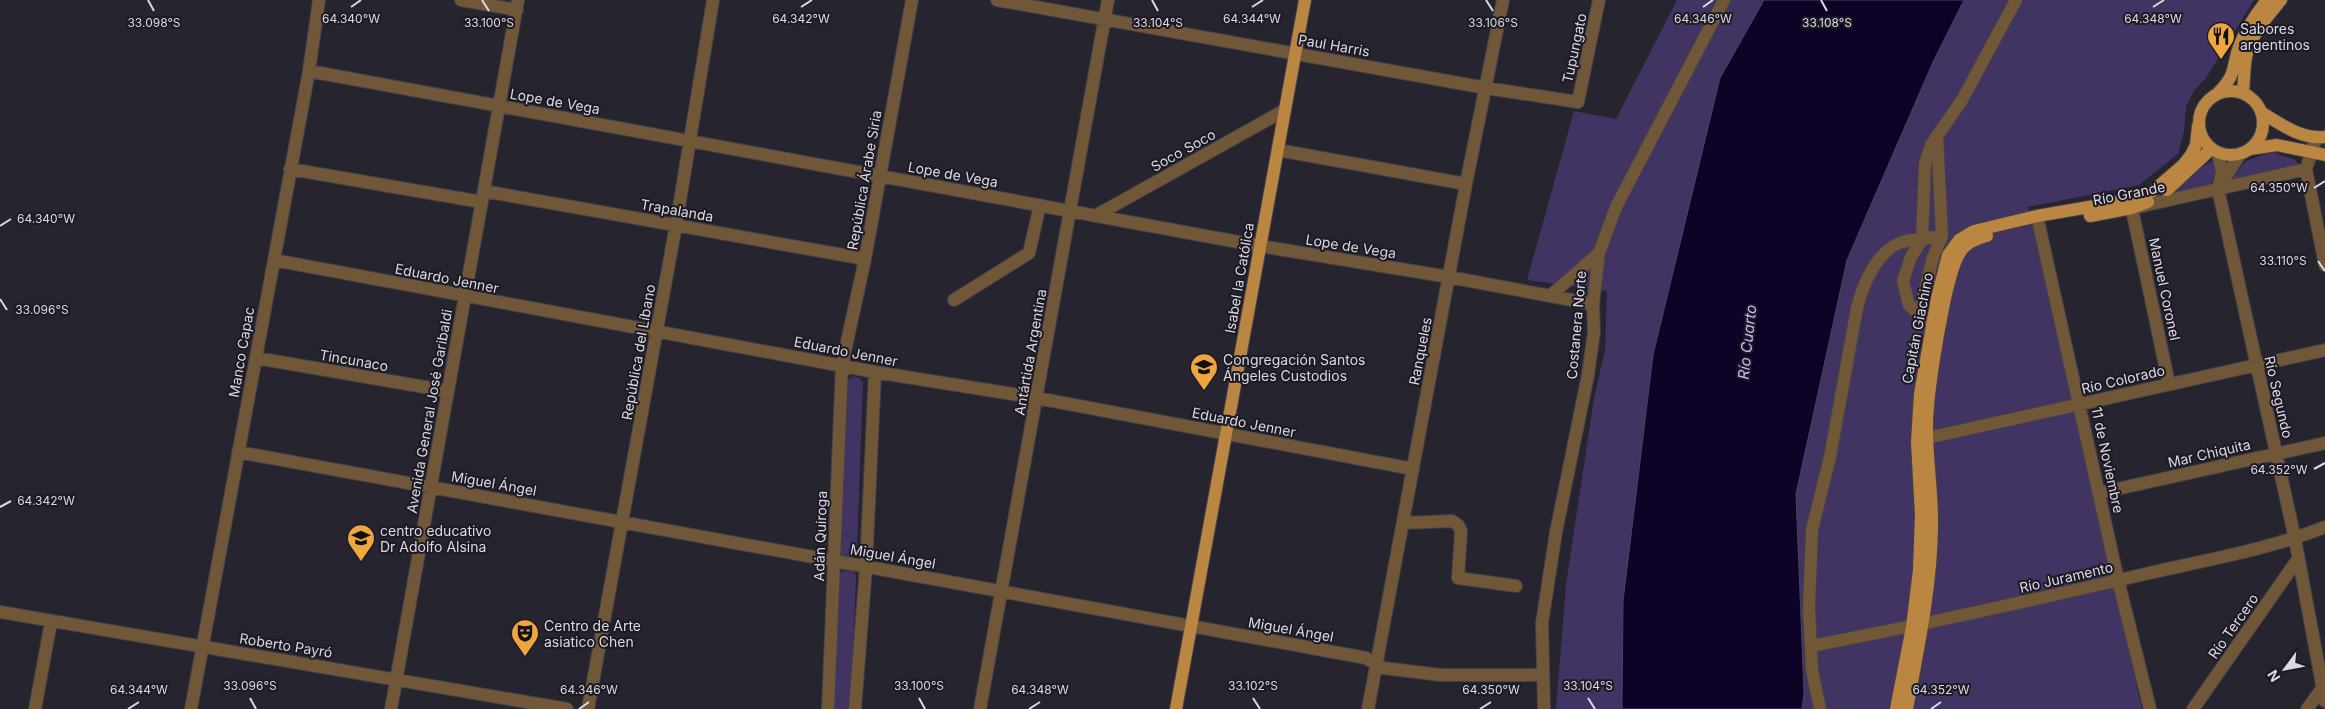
<svg xmlns="http://www.w3.org/2000/svg" width="2325" height="709" viewBox="0 0 2325 709" font-family="Inter,sans-serif">
<style>
.green{fill:#413462}
.water{fill:#0f0227;stroke:#4c435f}
.lines{fill:none;stroke-linecap:round;stroke-linejoin:round}
.minor-casing{stroke:#43414b;stroke-width:14}
.major-casing{stroke:#43414b;stroke-width:14}
.minor{stroke:#705738;stroke-width:12}
.major{stroke:#ba8642;stroke-width:12}
.ticks{fill:none;stroke:#dbdae1;stroke-width:2}
.labels{text-anchor:middle;dominant-baseline:central;stroke-width:4;stroke-linejoin:round;paint-order:stroke}
.poi-label{font-size:14px;fill:#dbdae1;stroke:#1d1a25;text-anchor:start}
.street-label{font-size:14px;fill:#dbdae1;stroke:#1d1a25}
.water-label{font-size:15px;font-style:italic;fill:#c9bafc;stroke:#1d1a25}
.ticks-label{font-size:12px;text-anchor:middle;fill:#dbdae1;stroke:#1d1a25;stroke-width:4;stroke-linejoin:round;paint-order:stroke}
</style>
<rect width="100%" height="100%" fill="#26242f"/>
<path class="green" d="M1677,0H1764L1720,78L1653,355L1623,601L1622,709H1556L1566,584L1594,398L1605,350L1607,291L1527,280L1574,111L1616,119Z
M1964,0H2254L2206,78L2194,91L2186,106L2184,131L2178,154L2139,185L2028,207L2142,709H1802L1804,693L1796,494L1847,260L1933,62Z
M2271,152L2293,159L2299,164L2228,182L2246,161Z
M2212,161L2218,163L2211,186L2168,195C2183,184 2196,169 2212,161Z
M854,376L861,379L863,383L857,548L853,557L847,558L840,555L846,381Z
M847,569L854,572L856,576L851,709H832L838,575Z"/>
<path class="water" d="M1764,0H1964L1933,62L1847,260L1796,494L1804,693L1802,709H1622L1623,601L1653,355L1720,78Z"/>
<g class="lines">
<g class="minor-casing">
<path id="minor" d="M461,0L517,10
M997,0L1486,88L1578,102L1599,0
M309,71L1260,246L1449,277L1593,304
M2316,138L2306,169L2325,265
M1278,150L1466,184
M2218,153L2222,172L2218,189L2295,539L2325,701
M290,169L482,202
M2222,182L2241,153
M484,191L865,259
M2130,200L2169,384
M2138,207L2306,169
M1095,216L1285,110
M2037,216L2118,580L2150,709
M274,260L875,372L1037,398L1413,469
M1550,296L1599,253
M954,300L1029,253L1040,205
M1919,316L1933,257L1942,236L1937,135
M1941,323L1925,319L1909,305L1903,281L1911,257L1922,240L1925,164L1931,145L1962,100L2016,0
M256,358L448,391
M1927,438L2325,350
M238,452L1366,658L1383,668L1441,675H1541
M2099,493L2325,443
M1403,523L1452,521L1458,525L1461,531L1458,578L1516,586
M0,612L567,709
M1811,646C1923,625 2034,600 2145,574C2205,560 2267,550 2325,527
M35,709L51,622
M191,709L309,71L319,0
M391,709L518,0
M588,709L676,225L713,0
M828,709L842,365L865,259L912,0
M855,709L866,567L875,372
M980,709L1108,0
M1368,709L1466,184L1503,0
M1544,709L1542,623L1556,532L1588,375L1594,332L1593,304L1599,253L1616,207L1724,0
M1820,709L1812,670L1809,608L1812,530L1830,457L1857,308C1863,284 1878,247 1906,241C1918,239 1930,238 1942,236
M2193,709L2298,559
M2307,709L2323,687"/>
</g>
<g class="major-casing">
<path id="major" d="M2199 123a32 32 0 1 1 64 0a32 32 0 1 1-64 0Z
M2218,93C2238,73 2231,67 2240,44C2247,27 2256,14 2267,0
M2243,93C2244,81 2244,69 2246,57C2251,35 2267,17 2281,0
M2261,112C2282,125 2300,139 2325,137
M2250,149L2277,145L2325,155
M2167,190L2211,149
M2090,216L2132,208L2148,202
M1176,709L1305,0
M1896,709L1912,627L1919,570L1921,515L1917,442L1920,394L1937,298L1948,255L1959,240L1974,231L2037,216L2130,200L2153,191L2183,165L2191,155L2196,145L2198,126
M1907,709C1918,649 1931,589 1932,528C1933,493 1926,457 1927,422C1928,391 1945,272 1961,251C1966,243 1978,238 1987,236"/>
</g>
<use href="#minor" class="minor"/>
<use href="#major" class="major"/>
</g>
<path class="ticks" d="M148,0L154,11M482,0L489,11M1152,0L1158,11M1486,0L1493,11M1821,0L1827,11M351,7L361,0M801,7L812,0M1252,7L1263,0M1703,7L1713,0M2153,7L2164,0M2314,188L2325,181M0,226L11,219M2318,261L2325,271M0,299L7,310M2314,469L2325,463M0,507L11,501M250,698L256,709M919,698L925,709M1253,698L1260,709M1588,698L1595,709M128,709L139,702M579,709L589,702M1029,709L1040,702M1480,709L1491,702M1931,709L1941,702"/>
<defs>
<g id="restaurant-pin" transform="scale(1.4375)"><path d="M0 17L-7.5 6A9.5 9.5 0 1 1 7.5 6Z" fill="#f0a63f" stroke="#1d1a25"/><path d="M-5-6h1v4h1v-4h1v4h1v-4h1v5L-1.5 .5V6h-2V.5L-5-1ZM5-6V6H3V1.5H1.5Q1.5-4 5-6Z" fill="#111"/></g>
<g id="school-pin" transform="scale(1.4375)"><path d="M0 17L-7.5 6A9.5 9.5 0 1 1 7.5 6Z" fill="#f0a63f" stroke="#1d1a25"/><path d="M0-5L7-2L0 1L-7-2ZM-4 1L0 2.5L4 1V4Q0 6-4 4Z" fill="#111"/></g>
<g id="theatre-pin" transform="scale(1.4375)"><path d="M0 17L-7.5 6A9.5 9.5 0 1 1 7.5 6Z" fill="#f0a63f" stroke="#1d1a25"/><path d="M-5-5.5Q0-4 5-5.5V0Q5 5 0 6Q-5 5-5 0ZM-3.3-2.5H-1v1.5H-3.3ZM1-2.5H3.3v1.5H1ZM-2.8 1Q0 5.5 2.8 1Z" fill="#111"/></g>
</defs>
<g fill-rule="evenodd">
<use href="#restaurant-pin" x="2221" y="36"/>
<use href="#school-pin" x="1204" y="367"/>
<use href="#school-pin" x="361" y="538"/>
<use href="#theatre-pin" x="525" y="633"/>
</g>
<g class="labels">
<g class="poi-label">
<text x="2240" y="28">Sabores<tspan x="2240" dy="16">argentinos</tspan></text>
<text x="1223" y="359">Congregación Santos<tspan x="1223" dy="16">Ángeles Custodios</tspan></text>
<text x="380" y="530">centro educativo<tspan x="380" dy="16">Dr Adolfo Alsina</tspan></text>
<text x="544" y="625">Centro de Arte<tspan x="544" dy="16">asiatico Chen</tspan></text>
</g>
<g class="street-label">
<text transform="translate(1334 45) rotate(10)">Paul Harris</text>
<text transform="translate(1574 48) rotate(-78)">Tupungato</text>
<text transform="translate(555 101) rotate(10)">Lope de Vega</text>
<text transform="translate(1183 150) rotate(-29)">Soco Soco</text>
<text transform="translate(953 174) rotate(10)">Lope de Vega</text>
<text transform="translate(864 180) rotate(-80)">República Árabe Siria</text>
<text transform="translate(2129 193) rotate(-11)">Río Grande</text>
<text transform="translate(677 210) rotate(10)">Trapalanda</text>
<text transform="translate(1351 246) rotate(9)">Lope de Vega</text>
<text transform="translate(447 278) rotate(11)">Eduardo Jenner</text>
<text transform="translate(1239 278) rotate(-80)">Isabel la Católica</text>
<text transform="translate(2165 289) rotate(78)">Manuel Coronel</text>
<text transform="translate(1576 325) rotate(-85)">Costanera Norte</text>
<text transform="translate(1917 328) rotate(-79)">Capitán Giachino</text>
<text transform="translate(846 351) rotate(11)">Eduardo Jenner</text>
<text transform="translate(1420 351) rotate(-79)">Ranqueles</text>
<text transform="translate(241 352) rotate(-80)">Manco Capac</text>
<text transform="translate(638 352) rotate(-80)">República del Líbano</text>
<text transform="translate(1030 352) rotate(-80)">Antártida Argentina</text>
<text transform="translate(354 360) rotate(10)">Tincunaco</text>
<text transform="translate(2123 379) rotate(-13)">Río Colorado</text>
<text transform="translate(2279 397) rotate(77)">Río Segundo</text>
<text transform="translate(429 411) rotate(-80)">Avenida General José Garibaldi</text>
<text transform="translate(1244 422) rotate(11)">Eduardo Jenner</text>
<text transform="translate(2209 453) rotate(-13)">Mar Chiquita</text>
<text transform="translate(2108 460) rotate(78)">11 de Noviembre</text>
<text transform="translate(494 483) rotate(10)">Miguel Ángel</text>
<text transform="translate(820 536) rotate(-88)">Adán Quiroga</text>
<text transform="translate(893 556) rotate(10)">Miguel Ángel</text>
<text transform="translate(2066 577) rotate(-13)">Río Juramento</text>
<text transform="translate(2233 626) rotate(-55)">Río Tercero</text>
<text transform="translate(1291 629) rotate(10)">Miguel Ángel</text>
<text transform="translate(286 645) rotate(9)">Roberto Payró</text>
</g>
<g class="water-label">
<text transform="translate(1747 342) rotate(-84)">Río Cuarto</text>
</g>
</g>
<g class="ticks-label">
<text x="351" y="23">64.340°W</text>
<text x="1703" y="23">64.346°W</text>
<text x="2153" y="23">64.348°W</text>
<text x="801" y="23">64.342°W</text>
<text x="1252" y="23">64.344°W</text>
<text x="154" y="27">33.098°S</text>
<text x="489" y="27">33.100°S</text>
<text x="1158" y="27">33.104°S</text>
<text x="1493" y="27">33.106°S</text>
<text x="1827" y="27">33.108°S</text>
<text x="2279" y="192">64.350°W</text>
<text x="46" y="223">64.340°W</text>
<text x="2283" y="265">33.110°S</text>
<text x="42" y="314">33.096°S</text>
<text x="2279" y="474">64.352°W</text>
<text x="46" y="505">64.342°W</text>
<text x="250" y="690">33.096°S</text>
<text x="919" y="690">33.100°S</text>
<text x="1253" y="690">33.102°S</text>
<text x="1588" y="690">33.104°S</text>
<text x="139" y="694">64.344°W</text>
<text x="589" y="694">64.346°W</text>
<text x="1040" y="694">64.348°W</text>
<text x="1491" y="694">64.350°W</text>
<text x="1941" y="694">64.352°W</text>
</g>
<g transform="translate(2285 669) rotate(238)" stroke="#1d1a25" stroke-width="4" paint-order="stroke">
<path d="M0-4L9 19L0 12L-9 19Z" fill="#dbdae1"/>
<text y="-8" font-size="14" font-weight="bold" text-anchor="middle" fill="#dbdae1">N</text>
</g>
</svg>
